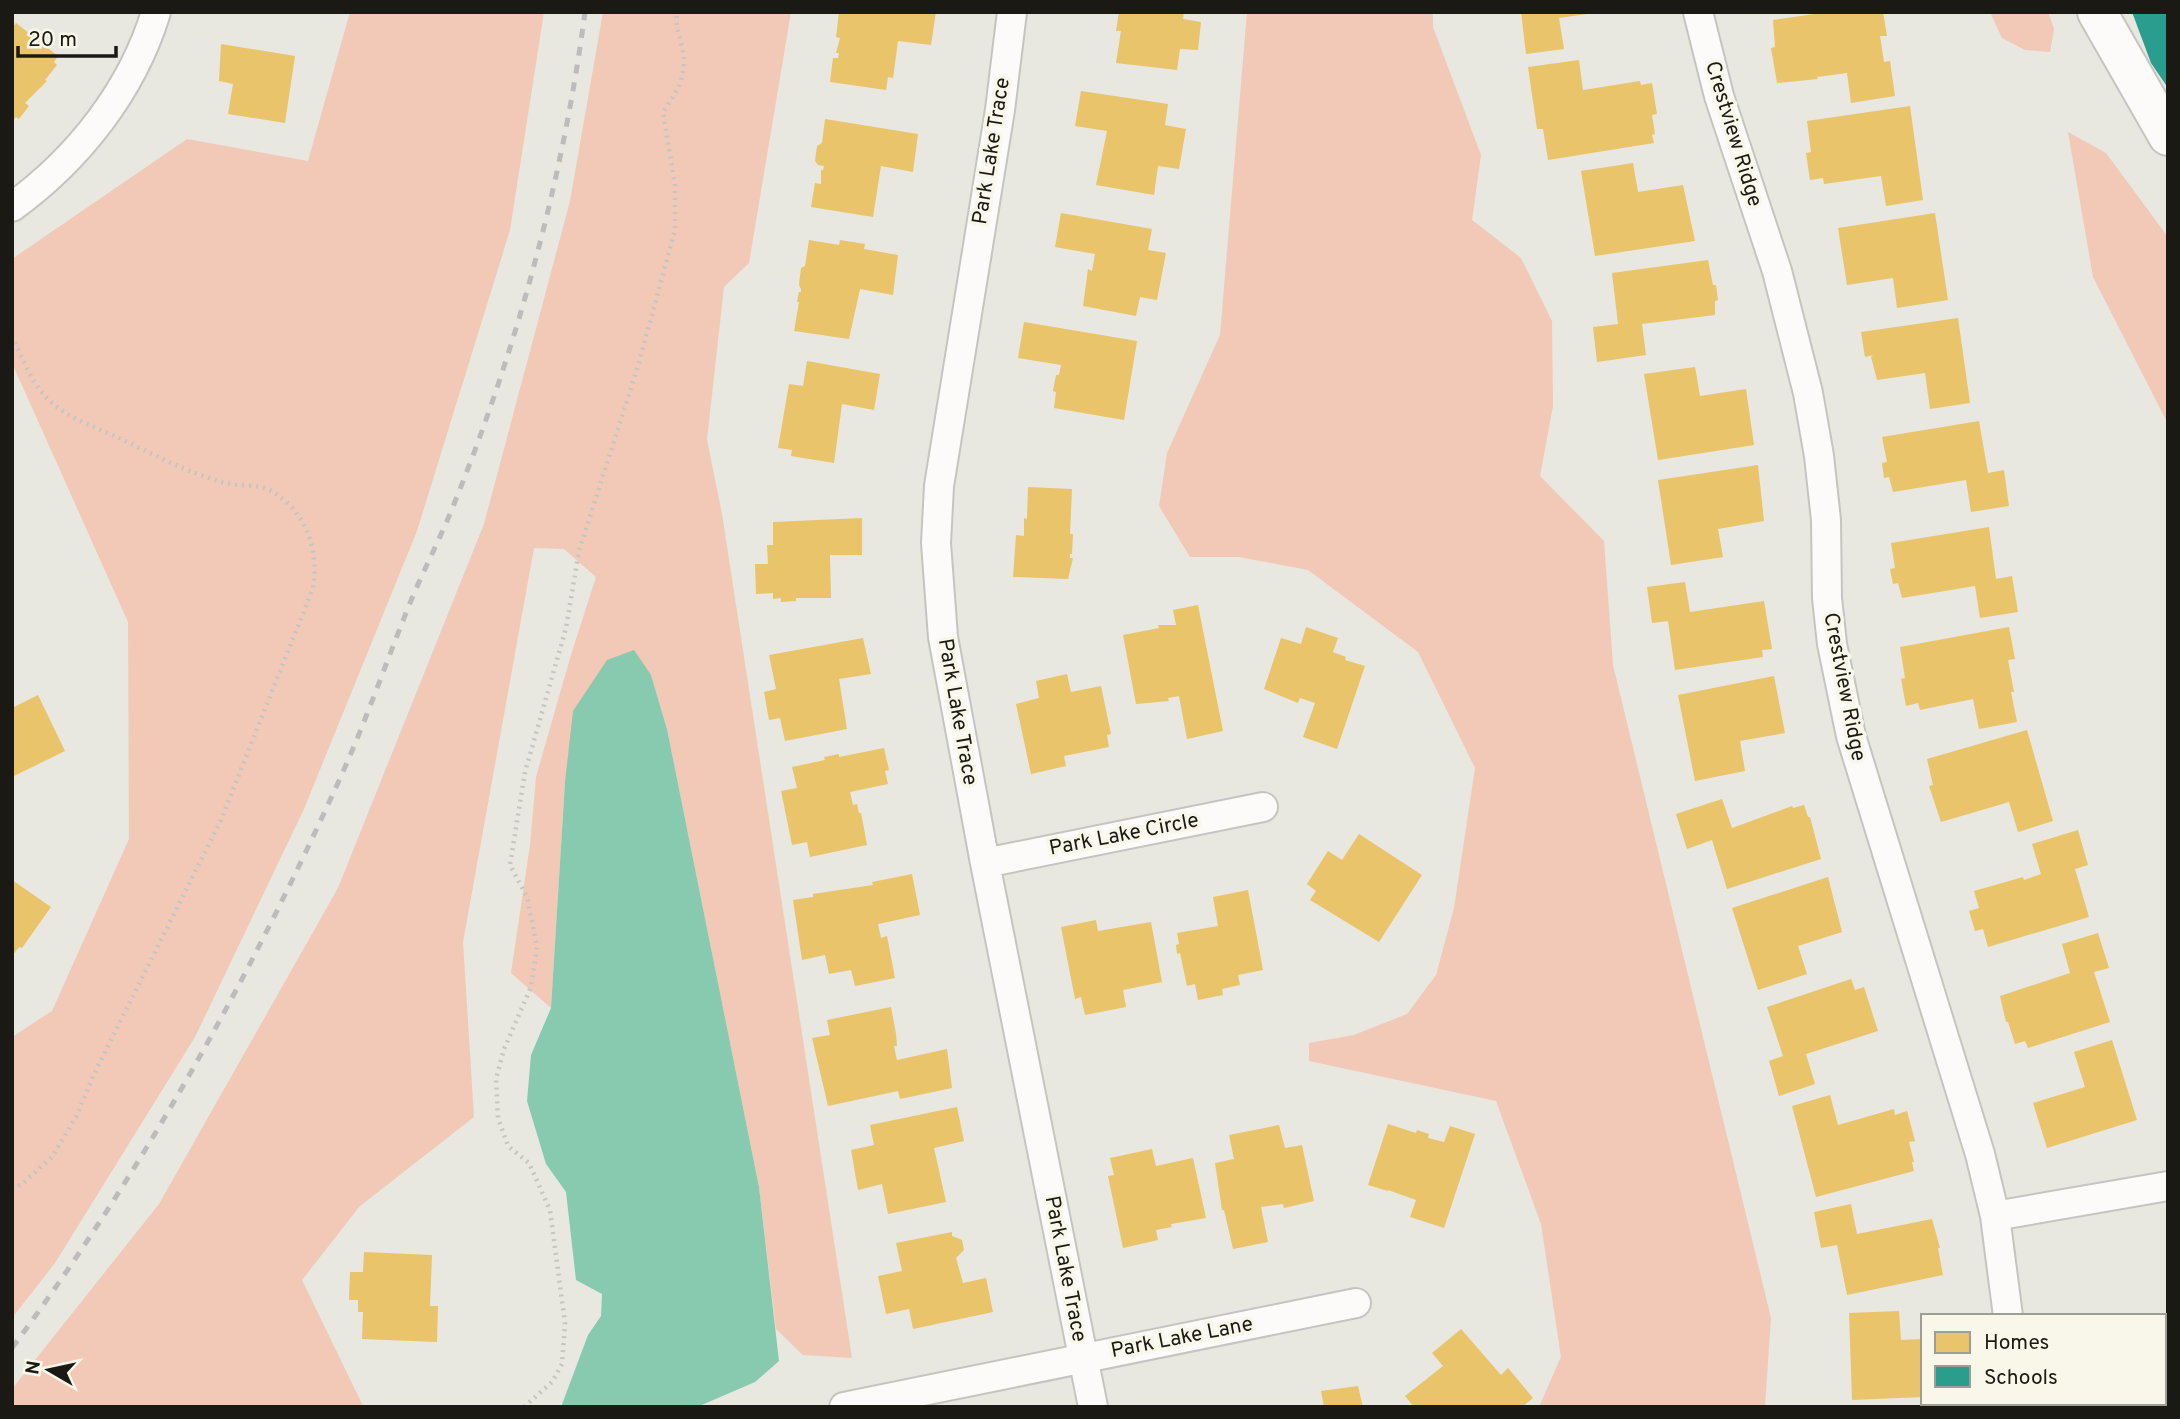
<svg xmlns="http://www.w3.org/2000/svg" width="2180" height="1419" viewBox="0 0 2180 1419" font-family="Overpass,sans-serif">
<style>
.green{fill:#f1c9b6}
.water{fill:#88cab0}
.homes{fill:#e9c46a}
.schools{fill:#2a9d8f}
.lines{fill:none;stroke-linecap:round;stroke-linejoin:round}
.street-casing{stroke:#c5c5c0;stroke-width:32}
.secondary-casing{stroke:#c5c5c0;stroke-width:42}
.path{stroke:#c5c5c2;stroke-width:4.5;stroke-dasharray:2 5;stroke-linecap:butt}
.street{stroke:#fcfbfa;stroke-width:28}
.secondary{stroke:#fcfbfa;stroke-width:38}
.rail{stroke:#bdbcbb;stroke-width:5;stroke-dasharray:9 9;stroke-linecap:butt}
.labels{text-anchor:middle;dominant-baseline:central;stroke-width:7;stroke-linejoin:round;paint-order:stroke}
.street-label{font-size:21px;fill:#1a1914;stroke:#f8f7e9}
</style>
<rect width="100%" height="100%" fill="#e8e7e0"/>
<path class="green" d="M350,12H544L510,230L417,531L304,809L195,1037L55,1263L12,1318V1037L52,1011L129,839L128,622L12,363V259L187,139L308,161Z
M603,12H791L749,263L724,287L707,440L722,514L852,1358L803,1355L776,1329L759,1187L667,729L651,675L565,782L551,1008L511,973L530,845L536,777L571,655L596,577L564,549L534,548L463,942L474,1117L360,1206L302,1280L363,1406L12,1407V1389L159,1204L338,888L484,524L570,201Z
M1247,12H1433V27L1481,155L1472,220L1521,258L1552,321L1553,406L1540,476L1604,541L1613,665L1771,1318L1765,1407H1539L1561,1357L1541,1224L1496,1101L1309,1061V1043L1354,1035L1407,1014L1436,975L1454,908L1475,768L1418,652L1308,570L1239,557H1190L1159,506L1167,453L1220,335Z
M1990,12H2048L2054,29L2050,52L2025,50L2002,38Z
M2068,132L2106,153L2168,237V424L2093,277Z"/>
<path class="water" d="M634,650L651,675L667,729L759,1187L779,1361L755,1382L697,1407H561L588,1335L601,1316L602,1294L576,1280L566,1192L546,1164L527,1101L531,1055L551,1008L565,782L573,711L607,660Z"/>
<path class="homes" d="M839,12H936L931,45L898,41L893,78L888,77L886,90L830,82L833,58H838L839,53H836L840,38L836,37Z
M1119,12H1184L1183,19L1201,22L1198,50L1180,49L1177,70L1116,63L1121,31H1116Z
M1521,12H1586L1587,14L1559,18L1564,49L1526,54Z
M1828,12H1883L1887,36H1880L1884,62L1890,61L1895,96L1851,103L1847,73L1817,77L1818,79L1777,83L1771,48L1775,47L1773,20Z
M16,23L58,56L54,62L57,65L45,80L47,81L25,103L29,106L19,119L16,117L12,122V28Z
M221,44L295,56L285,123L228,114L233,84L219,81Z
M1579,60L1583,90L1640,81L1641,85L1652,83L1657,114L1652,115L1655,134L1652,135L1654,143L1548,160L1543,129H1537L1528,67Z
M1081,91L1168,104L1165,125L1186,129L1179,169L1158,166L1154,195L1096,185L1107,131L1075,126Z
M1910,106L1923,200L1886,206L1881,176L1824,184L1823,178L1810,180L1806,153L1811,152L1807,121Z
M825,119L918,134L913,172L881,166L873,217L811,207L815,183L821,184V170H823L824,166L818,165L815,161L817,146L822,143Z
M1633,163L1638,192L1683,185L1695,241L1595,256L1581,171Z
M1061,213L1152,229L1148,250L1166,253L1157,300L1140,297L1136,316L1083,306L1088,269L1092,271L1095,254L1055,247Z
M1935,213L1948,300L1897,308L1893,278L1847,285L1838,228Z
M809,240L839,245L840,240L865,244L864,249L898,255L893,295L860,289L849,339L794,331L799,302H797L799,292H801V289L799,285L801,268L805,266Z
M1708,260L1713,285H1716L1718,300L1715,301V315L1642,324L1646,355L1597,362L1593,327L1618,324L1612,273Z
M1958,318L1970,403L1930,409L1925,373L1877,380L1871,357L1873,355L1865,357L1861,332Z
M1024,322L1137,341L1124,420L1054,408L1056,392L1053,391L1056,375H1059L1061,365L1018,358Z
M807,361L880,374L874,410L842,404L834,463L791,456L792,450L778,448L789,384L803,386Z
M1695,367L1700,396L1746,389L1754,445L1658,460L1644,374Z
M1979,421L1988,473L2004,470L2009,506L1971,512L1966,480L1893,492L1889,477L1884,478L1882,463L1887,462L1882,437Z
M1758,465L1764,521L1718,529L1723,557L1671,565L1658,480Z
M1028,487L1072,489L1070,534H1073L1072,554H1070V558H1073L1068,579L1013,577L1016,535L1024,536V518L1027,519Z
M862,518V555H830L831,598H796V601L781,602V598L773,599V593L756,594L755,564H768L767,545H773V522Z
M1989,527L1996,579L2012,576L2018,612L1980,618L1975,586L1902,598L1898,583L1893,584L1890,569L1895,568L1891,543Z
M1685,582L1690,612L1764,601L1772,649L1762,650L1763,657L1675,670L1668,621L1652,623L1647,587Z
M1198,605L1223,731L1187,739L1179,696L1168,698L1169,701L1136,704L1123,635L1159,628L1158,625H1176L1173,610Z
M1306,627L1338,638L1333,652L1346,657L1345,660L1365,666L1337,749L1303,737L1315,703L1300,698L1298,703L1264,689L1281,638L1301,644Z
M2009,627L2015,659L2008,660L2014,692H2011L2017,722L1979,729L1973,699L1920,710L1918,703L1906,706L1901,679L1905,678L1900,647Z
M863,638L871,674L839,679L847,729L785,741L780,718L769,720L764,692L776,689L769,655Z
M1067,674L1071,692L1101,686L1111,734L1107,735L1109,747L1064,756L1066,766L1031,774L1016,704L1039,698L1036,681Z
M1774,676L1785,733L1740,741L1745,771L1695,781L1678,695Z
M38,695L65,751L12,777V708Z
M2027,730L2053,821L2018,832L2009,802L1941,822L1929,786L1933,785L1927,759Z
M884,748L889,770L885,771L888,784L850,792L853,805L857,804L859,813H861L867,845L810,857L807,842L792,845L781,791L797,788L792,767L825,760L824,757L839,754V757Z
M1722,799L1732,828L1792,806L1793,808L1804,805L1808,817H1810L1821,859L1727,889L1712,840L1687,849L1676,814Z
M2078,830L2088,865L2075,869L2089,917L1988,947L1983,929L1975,931L1969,911L1979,908L1974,891L2023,877L2024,880L2041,874L2032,844Z
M1359,834L1422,875L1379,942L1310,900L1316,891L1307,884L1328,851L1342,860Z
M912,874L920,915L878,924L881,938L887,936L895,978L855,986L851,970L829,974L825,955L802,960L793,900L813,897V894L873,885L872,882Z
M1828,877L1842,932L1798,946L1807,974L1758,990L1732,908Z
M12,880L51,907L22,948L19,947L12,956Z
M1248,890L1263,970L1238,975L1240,985L1222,989L1223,995L1198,1000L1195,984L1187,986L1180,953L1177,954L1176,945L1179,944L1177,933L1218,926L1213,897Z
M1096,920L1098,931L1151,922L1162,982L1123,990L1126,1007L1085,1015L1081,997L1075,999L1061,927Z
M2098,933L2109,968L2094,972L2110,1022L2028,1048L2025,1041L2015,1044L2008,1022H2006L2000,996L2070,973L2062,944Z
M1851,979L1855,990L1864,987L1878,1031L1806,1054L1815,1084L1779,1096L1769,1061L1783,1056L1767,1007Z
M891,1007L896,1034L897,1046H894L897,1060L947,1049L952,1088L900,1099L898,1091L828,1106L812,1038L830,1035L827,1020Z
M2112,1040L2137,1120L2047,1148L2033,1103L2085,1087L2074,1052Z
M1830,1095L1838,1125L1894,1109L1895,1115L1907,1111L1915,1141L1909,1142L1914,1162H1912L1914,1171L1816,1197L1792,1106Z
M957,1107L964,1141L934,1148L946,1202L888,1214L882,1184L858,1190L851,1150L874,1145L870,1125Z
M1388,1124L1416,1133L1417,1130L1429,1134L1428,1138L1444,1142L1450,1126L1475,1134L1444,1228L1410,1217L1416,1200L1388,1190V1191L1368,1185Z
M1279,1125L1285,1148L1302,1145L1314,1201L1284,1208L1283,1204L1261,1207L1268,1242L1233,1249L1224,1210H1222L1215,1163L1234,1159L1229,1135Z
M1152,1149L1156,1166L1193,1158L1206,1218L1171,1224L1172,1227L1156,1230L1158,1240L1123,1248L1108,1176L1114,1175L1110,1158Z
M1851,1204L1857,1234L1932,1219L1940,1248H1938L1943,1275L1847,1295L1837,1245L1821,1248L1814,1212Z
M952,1232V1236L962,1240L964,1250L956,1258L963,1283L986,1278L993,1312L913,1329L909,1309L886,1314L878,1276L902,1271L896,1243Z
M364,1252L432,1255L430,1306H438L437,1342L362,1339L363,1312H358V1300H349L350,1272H363Z
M1899,1311L1901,1340L1923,1339V1397L1852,1400L1849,1313Z
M1461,1329L1501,1375L1508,1368L1533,1398L1522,1407H1414L1405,1396L1443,1366L1432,1353Z
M1358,1386L1363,1407H1324L1321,1391Z
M2077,1403H2165V1407H2078Z"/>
<path class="schools" d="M2132,12H2168V88L2151,63Z"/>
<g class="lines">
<g class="street-casing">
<path id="street" d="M1012,12L1000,110L939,486L936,543L943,637L985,863L1093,1407
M1698,12L1719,96L1777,271L1808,393L1819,456L1826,520L1827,598L1832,644L1851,736L1980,1154L1995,1216L2008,1316
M12,207C78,159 132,91 156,12
M985,863L1263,807
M1995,1216L2168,1186
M2011,1403V1407
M844,1407L1356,1303"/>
</g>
<g class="secondary-casing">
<path id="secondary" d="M2097,12L2168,136"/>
</g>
<path class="path" d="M12,336C21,356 31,381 46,397C64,417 95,427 119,438C153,454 186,472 222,482C237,487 260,483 273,492C307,513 319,550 313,588L221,820L94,1074L76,1117L52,1157L22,1184L12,1189
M524,1407L552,1382L562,1364L565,1323L550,1210L529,1163L508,1146L498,1118L496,1079L504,1049L531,987L537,947L527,897L510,865L525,772L566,628L579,551L638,366L675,230V185L663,112C674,96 684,82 684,62C684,44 674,30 677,12"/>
<use href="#street" class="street"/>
<use href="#secondary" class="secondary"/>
<path class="rail" d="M12,1348C144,1170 251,975 342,774C367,718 387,660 410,603C423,571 439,541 452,509C516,352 563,180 585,12"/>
</g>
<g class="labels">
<g class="street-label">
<text transform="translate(1733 134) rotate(73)">Crestview Ridge</text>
<text transform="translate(992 151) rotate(-81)">Park Lake Trace</text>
<text transform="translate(1844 687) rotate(79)">Crestview Ridge</text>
<text transform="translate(957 712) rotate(80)">Park Lake Trace</text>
<text transform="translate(1124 835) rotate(-11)">Park Lake Circle</text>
<text transform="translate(1065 1269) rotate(79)">Park Lake Trace</text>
<text transform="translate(1182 1338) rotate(-11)">Park Lake Lane</text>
</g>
</g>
<rect width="2180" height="1419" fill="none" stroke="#1a1914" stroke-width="28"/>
<rect x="1921" y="1314" width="245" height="91" fill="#f8f7e9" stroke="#9f9e94" stroke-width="2"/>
<rect x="1935" y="1332" width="35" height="21" fill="#e9c46a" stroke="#9f9e94" stroke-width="2"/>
<text x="1984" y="1349" font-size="21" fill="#1a1914">Homes</text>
<rect x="1935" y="1366" width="35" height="21" fill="#2a9d8f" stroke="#9f9e94" stroke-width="2"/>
<text x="1984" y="1384" font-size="21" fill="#1a1914">Schools</text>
<g transform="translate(49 1370) rotate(279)" stroke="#f8f7e9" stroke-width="5" paint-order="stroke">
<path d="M0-5L12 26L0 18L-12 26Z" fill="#1a1914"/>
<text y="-10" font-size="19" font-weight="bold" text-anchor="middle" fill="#1a1914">N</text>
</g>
<path d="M18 46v10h98v-10" fill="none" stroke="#1a1914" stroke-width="3.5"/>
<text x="28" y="46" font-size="21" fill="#1a1914" stroke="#f8f7e9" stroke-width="5" paint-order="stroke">20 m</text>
</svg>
